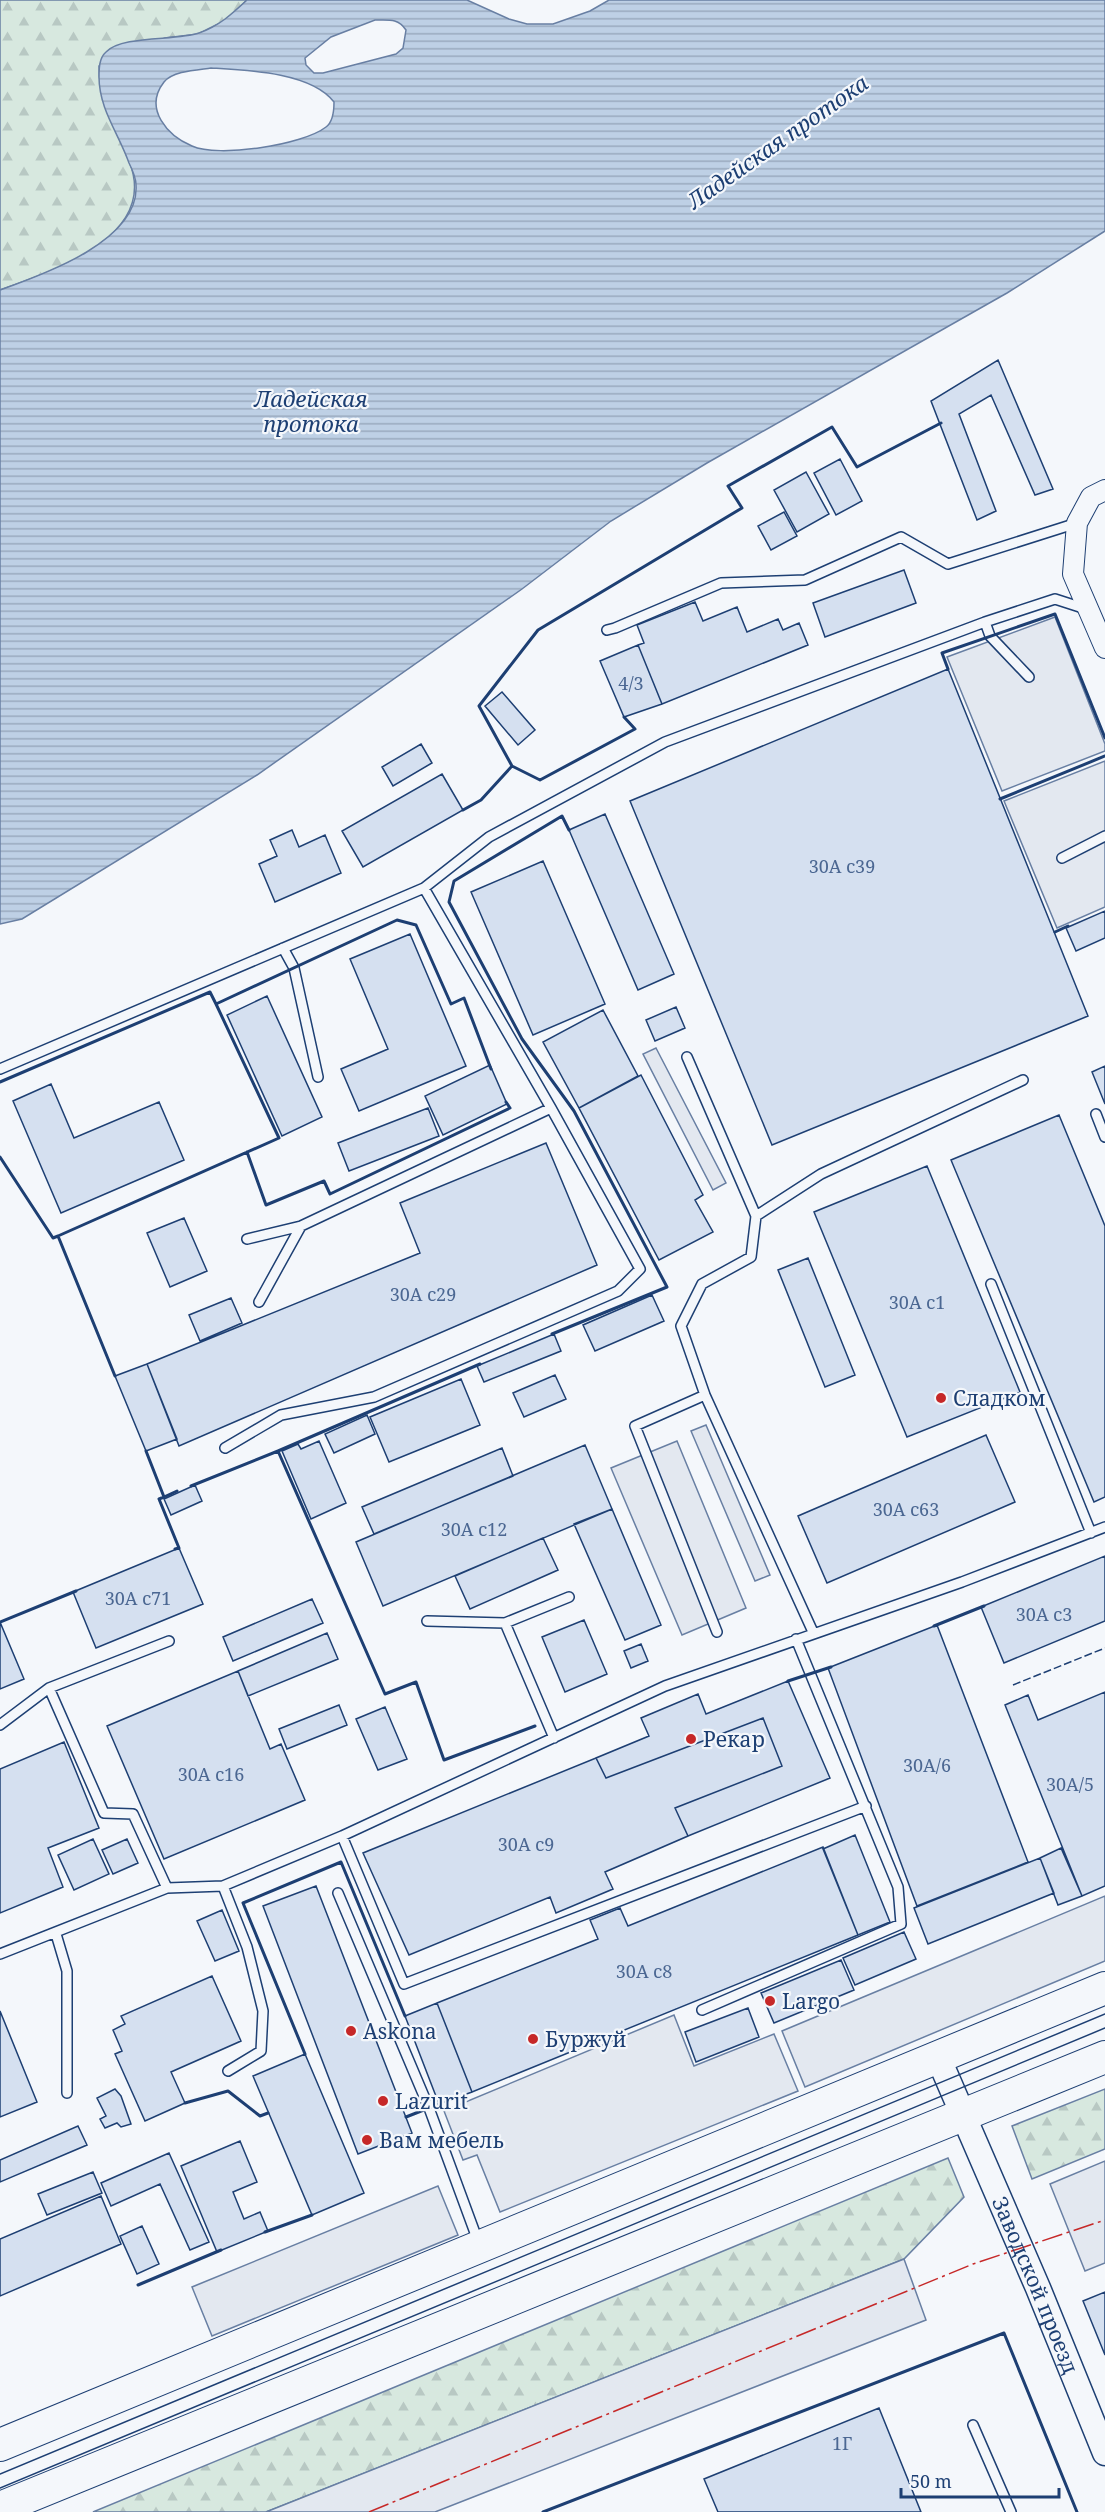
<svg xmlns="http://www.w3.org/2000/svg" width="1105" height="2512" viewBox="0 0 1105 2512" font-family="'Noto Serif',serif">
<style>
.forest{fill:url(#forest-firs);stroke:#687fa3;stroke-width:1.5}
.parking{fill:#e3e8f0;stroke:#687fa3;stroke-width:1.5}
.water{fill:url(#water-rules);stroke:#687fa3;stroke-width:1.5;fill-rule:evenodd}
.building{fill:#d5e0f0;stroke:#1d3f73;stroke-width:1.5}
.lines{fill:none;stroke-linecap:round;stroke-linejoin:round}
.service-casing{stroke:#1d3f73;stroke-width:12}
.minor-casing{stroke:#1d3f73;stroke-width:22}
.tertiary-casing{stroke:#1d3f73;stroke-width:27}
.trunk-casing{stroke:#1d3f73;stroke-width:34}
.service{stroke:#f4f7fb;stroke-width:9}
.minor{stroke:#f4f7fb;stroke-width:20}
.tertiary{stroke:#f4f7fb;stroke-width:24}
.trunk{stroke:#f4f7fb;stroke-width:32}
.tram{stroke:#1d3f73;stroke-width:1.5}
.fence{stroke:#1d3f73;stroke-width:1.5;stroke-dasharray:8 3;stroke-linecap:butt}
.wall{stroke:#1d3f73;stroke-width:3}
.power{stroke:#c62828;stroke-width:1.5;stroke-dasharray:21 4.5 3 4.5;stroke-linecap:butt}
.poi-dot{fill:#c62828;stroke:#f4f7fb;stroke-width:2}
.labels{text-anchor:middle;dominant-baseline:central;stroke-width:4.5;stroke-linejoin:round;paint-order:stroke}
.number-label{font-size:18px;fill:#4b6792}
.poi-label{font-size:21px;fill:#1d3f73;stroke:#f4f7fb;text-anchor:start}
.street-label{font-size:21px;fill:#1d3f73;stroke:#f4f7fb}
.water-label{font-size:22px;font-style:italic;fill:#1d3f73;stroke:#f4f7fb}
</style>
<defs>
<pattern id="forest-firs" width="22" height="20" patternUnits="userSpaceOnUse" patternTransform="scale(1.5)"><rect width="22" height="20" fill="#d7e8df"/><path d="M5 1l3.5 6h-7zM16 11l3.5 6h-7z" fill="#b8c8c3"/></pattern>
<pattern id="water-rules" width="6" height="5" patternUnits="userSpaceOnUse" patternTransform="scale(1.5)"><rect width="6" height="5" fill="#bed0e5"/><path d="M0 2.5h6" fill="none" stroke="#9aaabe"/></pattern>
</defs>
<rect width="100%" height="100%" fill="#f4f7fb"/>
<path class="forest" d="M0,0H247L226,20L198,34L165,38L99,66C99,105 115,126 129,161C160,236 54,271 0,290Z
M1105,2089V2149L1032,2179L1012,2126Z
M948,2158L964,2197L904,2259L266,2512H93Z"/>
<path class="parking" d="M1055,617L1105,744V751L1002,791L947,657Z
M1105,761V907L1057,928L1004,801Z
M656,1048L726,1183L713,1190L643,1054Z
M706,1425L770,1575L755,1581L691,1431Z
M677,1441L746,1608L682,1635L611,1468Z
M1105,1896V1961L805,2087L782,2031Z
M674,2015L694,2066L774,2034L798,2091L500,2212L477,2155L463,2160L444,2111Z
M1105,2161V2263L1085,2271L1050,2184Z
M438,2186L458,2235L212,2336L192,2287Z
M904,2259L926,2320L435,2512H266Z"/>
<path class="water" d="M247,0H467L509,19L527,24H553L590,11L609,0H1105V231L1007,293L707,463L611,521L522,589L257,775L22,919L0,924V290C42,275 140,241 136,185C136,178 132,169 129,163C119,134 99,109 99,77C99,69 99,58 106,52C122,35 176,41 199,33C218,27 233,13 247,0ZM375,20C389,20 398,18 406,30L403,48L396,54L323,73H314L306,65L305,58L331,37ZM211,68C246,70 311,72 334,102C334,111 333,122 326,127C303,145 218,158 192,146C168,136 143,109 164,82C173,71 197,70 211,68Z"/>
<path class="building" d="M998,360L1053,489L1035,495L991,395L959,414L996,511L977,520L931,401Z
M840,459L862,501L836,515L814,473Z
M806,472L829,514L797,532L774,490Z
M784,512L797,536L771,550L758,526Z
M904,570L916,603L825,637L813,603Z
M695,602L703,621L737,607L747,632L778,619L783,630L799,623L808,645L662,704L638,645L644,643L637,625Z
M638,645L662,704L624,717L600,661Z
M948,669L1088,1016L772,1145L630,801Z
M502,692L535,730L518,745L485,706Z
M421,744L432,763L393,786L382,767Z
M442,774L463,810L363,867L342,831Z
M605,814L674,974L638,990L569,830Z
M292,830L299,847L325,835L341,873L275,902L259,864L277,856L270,840Z
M543,861L605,1004L533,1035L471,892Z
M1105,911V938L1076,951L1066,928Z
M410,934L466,1066L359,1111L341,1069L388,1049L350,959Z
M267,996L322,1117L282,1136L227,1015Z
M676,1007L685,1028L655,1041L646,1020Z
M603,1010L638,1076L579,1108L543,1042Z
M490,1065L507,1104L443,1135L425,1096Z
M1105,1066V1104L1092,1072Z
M641,1075L703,1195L695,1200L713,1232L659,1260L579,1108Z
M51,1084L74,1138L159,1102L184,1160L61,1213L13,1101Z
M428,1108L439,1136L349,1171L338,1143Z
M1059,1115L1105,1226V1497L1094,1502L951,1160Z
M546,1143L597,1265L179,1446L147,1364L420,1253L400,1203Z
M927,1166L1020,1392L907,1437L814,1212Z
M184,1218L207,1271L170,1287L147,1233Z
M808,1258L855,1375L825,1387L778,1270Z
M652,1295L664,1321L595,1351L583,1325Z
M231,1298L242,1323L200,1341L189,1315Z
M554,1334L561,1351L484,1382L477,1366Z
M147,1364L177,1439L146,1451L115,1376Z
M555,1375L566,1399L524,1417L513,1393Z
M461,1379L480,1425L389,1462L370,1417Z
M367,1415L375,1434L334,1453L325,1434Z
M986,1435L1015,1502L827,1583L798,1516Z
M319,1441L346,1503L311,1519L282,1451L298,1444L301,1449Z
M585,1445L612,1509L383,1606L356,1542Z
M502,1448L513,1476L374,1534L362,1507Z
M195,1485L202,1501L171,1515L164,1499Z
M612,1509L661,1625L625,1640L574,1524Z
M543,1538L558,1570L470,1609L455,1576Z
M179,1548L203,1604L96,1648L73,1592Z
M1105,1556V1621L1004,1663L981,1607Z
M312,1599L323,1623L233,1661L223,1637Z
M584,1620L607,1674L565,1692L542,1637Z
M0,1622L24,1679L0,1689Z
M937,1625L1028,1862L917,1906L828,1668Z
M327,1633L338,1659L248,1696L238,1671Z
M641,1644L648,1661L631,1668L624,1651Z
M238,1671L270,1749L281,1744L305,1800L164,1859L107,1726Z
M788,1681L830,1778L688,1836L675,1808L782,1766L763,1718L606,1778L596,1758L649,1736L641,1718L698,1694L706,1714Z
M1105,1692V1886L1082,1896L1005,1705L1028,1695L1038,1720Z
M339,1705L347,1725L287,1749L279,1729Z
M385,1707L407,1759L378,1770L356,1719Z
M763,1718L782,1766L675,1808L688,1836L605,1872L613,1889L556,1913L550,1897L409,1955L363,1853L596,1758L606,1778Z
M64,1742L99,1828L48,1848L63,1887L0,1913V1769Z
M855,1835L890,1922L858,1935L823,1849Z
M93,1839L109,1874L74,1890L58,1855Z
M127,1839L138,1863L113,1874L102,1850Z
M823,1847L858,1935L472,2092L437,2003L598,1939L590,1920L620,1908L628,1926Z
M1061,1848L1082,1896L1058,1905L1040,1858Z
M1040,1858L1054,1893L928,1944L914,1908Z
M316,1886L412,2133L358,2154L263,1906Z
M222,1910L239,1951L215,1961L197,1921Z
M904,1932L916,1959L855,1985L843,1958Z
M841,1960L854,1990L774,2023L761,1993Z
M212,1976L241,2041L171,2072L185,2103L145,2121L115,2054L122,2051L113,2030L125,2024L121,2016Z
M437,2003L472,2092L439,2104L405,2016Z
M748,2008L759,2037L696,2062L685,2032Z
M0,2011L37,2102L0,2117Z
M305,2054L364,2193L312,2215L253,2076Z
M115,2089L121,2096L131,2124L121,2127L117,2123L105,2128L100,2119L106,2116L97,2098Z
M78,2126L87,2145L0,2182V2160Z
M240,2141L257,2182L233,2192L244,2219L260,2212L268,2231L217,2252L181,2166Z
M169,2153L209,2242L190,2250L160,2184L111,2206L101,2183Z
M93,2172L102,2193L47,2215L38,2194Z
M101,2196L121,2244L0,2296V2239Z
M142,2226L159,2264L137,2274L120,2236Z
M1105,2292V2355L1083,2301Z
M879,2408L921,2512H718L704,2479Z"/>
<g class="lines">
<g class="service-casing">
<path id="service" d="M985,622L990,636L1029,677
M607,630L615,628L721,583L805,580L901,537L948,564L1077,523
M1062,858L1105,836
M283,948L294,968L318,1077
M687,1057L756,1216
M0,1069L424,888L489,837L665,742L985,622L1055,599L1086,609
M1096,1114L1105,1137
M247,1239L301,1226L551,1108
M991,1284L1091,1533
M259,1302L301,1226
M705,1395L635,1426L717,1632
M225,1448L281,1415L374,1397L618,1291L640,1269L551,1108L424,888
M427,1621L505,1623
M813,1632L705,1395L681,1326L702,1284L751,1257L756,1216L821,1174L1023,1080
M49,1688L169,1641
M0,1725L49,1688L104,1813L133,1814L167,1888
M554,1738L505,1623L569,1597
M342,1836L404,1984L866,1806
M223,1886L247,1947L263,2011L261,2051L228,2071
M338,1893L429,2108L478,2241
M56,1934L67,1971V2093
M0,1954L167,1888L223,1886L342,1836L665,1686L962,1582L1105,1527
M702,2010L901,1924L898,1887L796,1639
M973,2425L1011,2512"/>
</g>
<g class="minor-casing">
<path id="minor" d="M1105,490L1091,497L1077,523L1073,574L1105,648"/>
</g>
<g class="tertiary-casing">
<g id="tertiary">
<path id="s1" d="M938,2057L1038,2288L1105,2453"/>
</g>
</g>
<g class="trunk-casing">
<path id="trunk" d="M0,2445L1105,1988
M0,2508L1105,2057"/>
</g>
<use href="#service" class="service"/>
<use href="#minor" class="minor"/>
<use href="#tertiary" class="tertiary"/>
<use href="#trunk" class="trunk"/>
<path class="tram" d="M0,2474L1105,2014
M0,2488L1105,2028"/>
<path class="fence" d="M1013,1685L1105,1648"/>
<path class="wall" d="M948,669L942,653L1055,614L1105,738
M512,766L479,706L538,630L742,508L728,486L832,427L857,467L941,423
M1000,799L1105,756
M463,810L481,800L512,766L540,780L635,729L624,717
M1055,932L1068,926
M0,1082L210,992L216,1004L397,920L416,925L451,1004L464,998L491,1069
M247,1152L266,1205L324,1181L330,1194L510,1108L506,1102
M0,1157L53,1238L58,1236L115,1376
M58,1236L279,1138L216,1004
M552,1334L667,1287L574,1111L522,1039L449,902L454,881L562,816L569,830
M480,1364L278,1451L385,1694L416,1682L444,1760L535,1726
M146,1451L164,1497L177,1491
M191,1486L278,1451
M164,1497L159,1499L179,1548L175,1549
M0,1622L76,1591
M934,1626L984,1606
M788,1681L831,1667
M305,2054L243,1903L341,1862L405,2016
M185,2103L228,2091L260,2116L268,2113
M406,2117L439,2104
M265,2232L312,2215
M138,2285L221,2250
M543,2512L1004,2333L1077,2512"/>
<path class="power" d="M369,2512L973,2264L1105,2220"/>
</g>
<g class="poi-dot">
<circle cx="941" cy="1398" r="6"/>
<circle cx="691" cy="1739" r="6"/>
<circle cx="770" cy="2001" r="6"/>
<circle cx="351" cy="2031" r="6"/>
<circle cx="533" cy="2039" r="6"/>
<circle cx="383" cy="2101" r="6"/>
<circle cx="367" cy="2140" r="6"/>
</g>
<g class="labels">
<g class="number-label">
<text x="631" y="683">4/3</text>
<text x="842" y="866">30А с39</text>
<text x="423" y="1294">30А с29</text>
<text x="917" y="1302">30А с1</text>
<text x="906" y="1509">30А с63</text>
<text x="474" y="1529">30А с12</text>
<text x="138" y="1598">30А с71</text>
<text x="1044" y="1614">30А с3</text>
<text x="927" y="1765">30А/6</text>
<text x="211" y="1774">30А с16</text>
<text x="1070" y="1784">30А/5</text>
<text x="526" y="1844">30А с9</text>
<text x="644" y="1971">30А с8</text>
<text x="842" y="2443">1Г</text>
</g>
<g class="poi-label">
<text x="953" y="1398">Сладком</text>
<text x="703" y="1739">Рекар</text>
<text x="782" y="2001">Largo</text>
<text x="363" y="2031">Askona</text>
<text x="545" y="2039">Буржуй</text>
<text x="395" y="2101">Lazurit</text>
<text x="379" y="2140">Вам мебель</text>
</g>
<g class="street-label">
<text stroke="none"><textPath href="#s1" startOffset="248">Заводской проезд</textPath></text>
</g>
<g class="water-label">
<text transform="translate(777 141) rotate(-35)">Ладейская протока</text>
<text x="311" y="398">Ладейская<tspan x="311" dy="25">протока</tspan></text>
</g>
</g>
<path d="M901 2488v9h158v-9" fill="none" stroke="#1d3f73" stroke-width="3"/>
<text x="910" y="2488" font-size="18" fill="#1d3f73" stroke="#f4f7fb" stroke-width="4.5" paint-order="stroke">50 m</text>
</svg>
